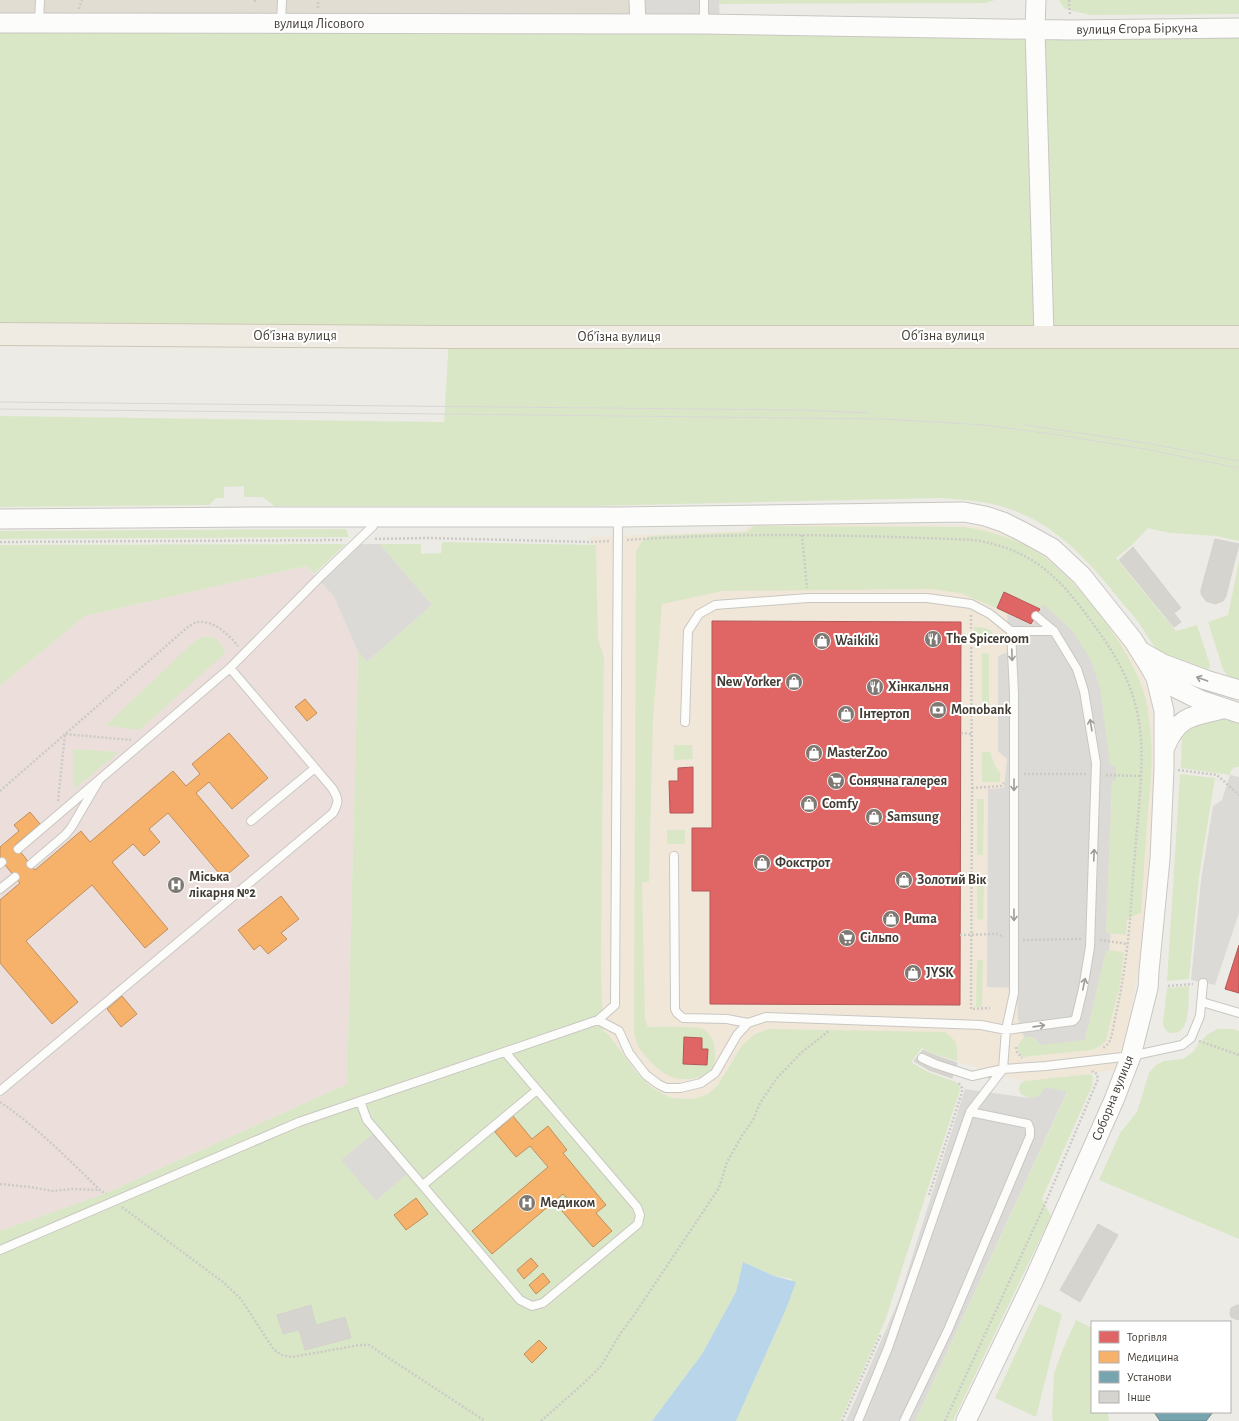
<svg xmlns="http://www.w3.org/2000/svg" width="1239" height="1421" viewBox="0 0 1239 1421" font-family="'Alegreya Sans',sans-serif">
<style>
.residential{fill:#e1ddd3}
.commercial{fill:#f0e7d9}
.medical{fill:#ecdfdb}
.green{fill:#dae7c7}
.parking{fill:#dcdad6}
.water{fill:#b8d5ea}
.shops{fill:#e06666;stroke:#b15957}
.health{fill:#f6b26b;stroke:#c08f5a}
.public{fill:#76a5af;stroke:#66868a}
.building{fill:#d6d4cf;stroke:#d5d2cc}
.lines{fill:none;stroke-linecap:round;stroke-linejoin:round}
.service-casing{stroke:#c9c7c2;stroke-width:10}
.minor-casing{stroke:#c9c7c2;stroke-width:17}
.tertiary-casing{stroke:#c9c7c2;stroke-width:21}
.primary-casing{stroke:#cec7b4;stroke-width:24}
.path{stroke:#cbcac6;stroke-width:2.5;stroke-dasharray:2 2;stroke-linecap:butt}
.service{stroke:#fcfcfb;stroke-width:8}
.minor{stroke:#fcfcfb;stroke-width:15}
.tertiary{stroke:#fcfcfb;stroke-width:19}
.primary{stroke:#efebe3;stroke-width:22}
.tram{stroke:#d8d7d7;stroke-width:1}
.oneway{stroke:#9f9c98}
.labels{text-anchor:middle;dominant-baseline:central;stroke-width:4;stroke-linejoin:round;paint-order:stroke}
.street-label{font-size:14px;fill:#423c34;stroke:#fff}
.poi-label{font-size:14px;font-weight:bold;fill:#423c34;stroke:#fff;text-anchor:start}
</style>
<rect width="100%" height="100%" fill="#edebe6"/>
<path class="residential" d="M0,0H637L638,24L0,23Z"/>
<path class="commercial" d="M751,524L963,525L981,527L999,532L1029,545L1052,559L1068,573L1121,638L1136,663L1148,691L1156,736L1153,809L1143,943L1129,1022L1116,1069L1090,1074L1025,1081L1009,1078L957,1061L958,1046L742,1045L718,1085L708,1094L693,1099L671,1098L652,1088L636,1072L609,1035L603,1031L601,968L604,657L598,639L596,545L587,537L745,531Z"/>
<path class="medical" d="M306,566L334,597L358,652L347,1084L106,1193L0,1231V686L85,616Z"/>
<path class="green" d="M719,0H995L986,3L719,4Z
M1059,0H1239V14L1090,15L1065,9Z
M0,23L1239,28V541L1216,536L1170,533L1148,528L1132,545L1116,558L1176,631L1197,625L1210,665C1210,668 1208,671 1205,672C1194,667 1168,658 1160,652C1152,645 1148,636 1142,628C1137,619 1130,612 1123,604C1091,564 1060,527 1010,509C988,501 964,500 941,498L591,506H274L263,497H244V486L224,487V498H216L209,505L0,507V416L444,422L449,337L0,334Z
M754,526L964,527C991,531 1017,539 1040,554C1077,579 1132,650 1144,693C1147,701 1148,711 1149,720C1154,750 1151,780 1148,810C1146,844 1143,879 1141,913L1127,919L1126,935L1108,933L1106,931L1112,783L1113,781H1116V766H1112L1110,764L1043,605L1041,609L1004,592L996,608L960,593L931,589L723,591L662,604L653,719L649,882H642L645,1019L648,1027C657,1027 697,1026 703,1029C710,1033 714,1041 715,1049C715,1055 716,1061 713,1067C706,1080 681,1082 669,1076C658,1071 644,1056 638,1046C636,1042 635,1036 634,1032L636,554C638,545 642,540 650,536L747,532Z
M346,529L349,537L0,539V531Z
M442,542L596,545L598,639L604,657L601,968L603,1031L609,1035L636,1072L652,1088L671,1098L693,1099L708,1094L718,1085L742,1045L755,1034L769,1029L945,1032C958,1042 958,1045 957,1061L931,1053L922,1048L911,1062L928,1072L956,1082L959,1085L960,1090L885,1321L840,1421H736L786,1309L792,1279L774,1276L743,1262L736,1292L702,1354L652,1421H0V1231L106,1193L347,1084L358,652L367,662L432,605L380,544H421V554L441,553Z
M346,544L314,574L306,566L85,616L0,686V545Z
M1239,561V681C1231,679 1227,677 1223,669L1208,622L1228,615Z
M974,627C985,627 999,629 989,643L984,644H975Z
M207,636L217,639L226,652L140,730L105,726L197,639Z
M982,653L989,654V716H982Z
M1213,717L1239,719V767C1233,767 1231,769 1230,775L1181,768L1182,734L1188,728Z
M674,745H692L693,759L674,760Z
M73,749L119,752L74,789Z
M982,752H990L995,766L1000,773V782H982Z
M1180,774L1215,778L1199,877L1189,979L1167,981Z
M977,799H984L983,855H977Z
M667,830H685V844H667Z
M977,879H984L983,920L977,919Z
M1107,950L1124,952L1120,985L1106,1041L1100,1046L1092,1050L1022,1057L1017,1048L1019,1044L1024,1037H1033L1040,1044L1085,1040L1106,951Z
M977,960H983L982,1007H976Z
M1189,986C1188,999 1192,1035 1171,1033C1166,1032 1164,1028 1163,1024L1167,988Z
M1218,1029H1233L1239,1031V1239L1099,1180L1120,1133L1137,1112L1149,1073L1156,1065L1164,1061L1183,1059L1193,1052L1200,1042L1208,1034Z
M1090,1074L1093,1076L1092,1086L1042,1199L1051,1216L953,1421H915L1067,1093L1029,1098L1021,1094L1019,1089L1020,1084L1025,1081Z
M1039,1304L1062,1314L1036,1417L995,1398Z
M1076,1320L1092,1328V1412H1108L1109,1421H1053L1052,1417L1054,1373L1063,1349Z"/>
<path class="parking" d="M637,0H719L720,25L638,24Z
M355,544H380L432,605L367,662L358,652L334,597L318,579Z
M1043,604L1072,630L1091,660L1100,688L1110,764L1112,766H1116V781H1113L1112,783L1106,931L1108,933L1111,934L1109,950L1106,951L1085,1040L1042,1045L1040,1044L1033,1037H1024L1018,1019L1017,988L987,987L988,789L1004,788L1007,759L998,751V656L1010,651L1007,614L1032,625Z
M1230,775L1239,777V913L1215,985L1191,980L1201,880L1213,806L1222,800Z
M1046,1087L1067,1092L915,1421H846L898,1302L965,1089L1029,1098L1039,1096Z
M374,1133L408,1173L376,1201L341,1160Z"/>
<path class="water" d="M743,1262L774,1276L796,1282L786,1309L736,1421H652L702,1354L736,1292Z"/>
<path class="shops" d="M1004,592L1040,609L1031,624L997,608Z
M712,621L961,622L960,1005L710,1004V891H692V828H712Z
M693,767V813H670L669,781H678V768Z
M1239,945V993L1225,989Z
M684,1037L702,1038V1049H708L707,1065L683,1064Z"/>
<path class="health" d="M305,699L317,713L307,721L295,707Z
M229,733L268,778L232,809L209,782L196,793L249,856L223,878L168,813L149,829L160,842L144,856L133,844L112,862L168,929L145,948L92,885L26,941L78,1002L52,1024L0,963V900L20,883L0,859V847L19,831L14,825L30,812L40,824L15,845L35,870L81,831L90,842L173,771L186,786L200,774L192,764Z
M281,896L299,919L281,933L287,939L268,954L260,945L254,950L238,930Z
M122,996L137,1014L121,1027L107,1009Z
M513,1116L532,1139L548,1126L567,1150L563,1153L606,1205L596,1213L612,1231L593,1247L562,1211L571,1203L563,1194L492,1254L472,1231L548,1167L530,1146L516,1157L495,1132Z
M416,1198L428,1214L406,1230L394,1215Z
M531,1258L538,1266L524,1279L517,1270Z
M543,1273L550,1282L536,1294L529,1285Z
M539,1340L547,1348L532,1363L524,1354Z"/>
<path class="public" d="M1154,1412H1213L1206,1421H1160Z"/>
<path class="building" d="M1215,539L1239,544L1226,596L1223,601L1215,604L1206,601L1201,594V590Z
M1133,547L1181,608L1174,613L1181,622L1174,627L1119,560Z
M923,1050L931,1054L957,1063L952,1078L929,1070L914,1061Z
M1098,1224L1118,1235L1080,1302L1060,1290Z
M311,1305L316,1325L345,1317L351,1338L305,1350L299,1330L283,1334L277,1315Z
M1237,1305H1239V1319L1238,1320L1231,1317L1230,1314L1231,1308Z"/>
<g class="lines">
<g class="service-casing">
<path id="service" d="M39,23L40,0
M281,23L282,0
M704,24V0
M685,722L688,631L699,614L715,605L808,598H927L971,604L990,614L1011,631
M251,821L315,768
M18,849L230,668L322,575L373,526V517
M674,856L675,1009L677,1013L683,1018L727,1019L748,1023
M0,864L2,862
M31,864L65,835L71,828L98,782
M0,889L15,877
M1202,1002L1239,1013
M598,1020L619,1031L629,1053L646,1075L658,1084L666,1088H680L701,1083L715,1073L737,1035L748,1023L766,1017L981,1025L1006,1030L1073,1021L1076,1018L1083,989L1090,947L1096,763L1084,691L1077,669L1054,631L1036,616
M922,1058L935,1064L972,1076L1003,1069L1046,1066L1131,1056L1182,1045L1191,1038L1200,1016L1203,983
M0,1091L333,813C339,802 339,799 332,788L230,668
M360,1101L367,1120L520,1300L532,1306L543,1303L638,1224L640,1215L637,1207L505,1052
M423,1185L537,1090
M0,1250L299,1122L598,1020L615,1005L618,517
M858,1421L888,1348L970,1112L1003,1069L1006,1030L1014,993V693L1011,631H1054
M904,1421L948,1330L1030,1136V1129L1028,1124L970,1112"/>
</g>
<g class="minor-casing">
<path id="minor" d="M637,0L638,24"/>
</g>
<g class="tertiary-casing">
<path id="tertiary" d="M1036,0L1035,29L1044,336
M0,23L704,24L1070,30L1239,28
M0,519L268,517H618L964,512L985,516L1003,522L1023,532L1052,548L1082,576L1133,640L1150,667L1156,678L1164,711V769L1160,859L1149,971L1148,988L1131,1056L1114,1100L1034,1280L966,1421
M1142,652L1163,664L1206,680L1239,690
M1156,678L1200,700L1239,713
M1165,747C1178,716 1192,716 1223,709"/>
</g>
<g class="primary-casing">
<path id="primary" d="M0,334L449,337H1239"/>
</g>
<path class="path" d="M255,0V3
M1069,0L1070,15
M318,8V0
M79,9L82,0
M802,535L807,588
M375,539L429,538L592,542L610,541
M627,540C742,532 858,535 974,540C1024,548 1052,569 1082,609C1105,639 1127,670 1136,707C1145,741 1141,783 1138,818C1135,852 1132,887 1130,921C1127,952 1123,983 1116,1014C1114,1022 1113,1032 1110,1040C1109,1044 1105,1046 1102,1049
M0,542L344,540
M971,615L972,788L971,1009L990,1008
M961,733L972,734
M1178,770L1217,775L1239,795
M1024,774H1087
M1106,775L1141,776
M972,788L1001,786L1004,783
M0,791L189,626C192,625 195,622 198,622C214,620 229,635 238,646
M58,801L65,734L131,740
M960,935L997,934L1004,937
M1023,940L1082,939
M1100,940L1128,944
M1168,986L1193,984
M1199,1041L1239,1055
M1016,1047L1017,1052L1022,1058
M0,1102C37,1127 68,1159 100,1190L106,1194
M0,1184L30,1187L53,1191L72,1189L99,1190
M929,1195L962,1092V1088L958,1082
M122,1207L223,1282L241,1299L274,1350L282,1355L292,1357L360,1345H369L485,1421
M541,1421L583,1384L601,1366L620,1334L632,1318L719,1188L727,1162L743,1134L753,1120L760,1103L777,1078L802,1052L830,1030
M842,1421L881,1334
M945,1421L1045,1204L1098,1079L1097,1074L1092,1071"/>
<use href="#service" class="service"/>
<use href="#minor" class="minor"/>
<use href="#tertiary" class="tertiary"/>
<use href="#primary" class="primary"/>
<path class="tram" d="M0,402L801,410L869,413
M0,409L886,419L984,425L1052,434L1145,449L1239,468
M1026,425L1146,443L1239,461"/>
</g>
<defs><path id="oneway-shaft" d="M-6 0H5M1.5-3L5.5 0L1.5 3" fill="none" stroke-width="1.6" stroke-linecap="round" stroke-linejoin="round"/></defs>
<g class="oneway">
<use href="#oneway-shaft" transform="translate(1012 655) rotate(88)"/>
<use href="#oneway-shaft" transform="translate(1202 679) rotate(-160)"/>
<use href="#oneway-shaft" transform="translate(1091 725) rotate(-99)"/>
<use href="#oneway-shaft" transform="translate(1014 785) rotate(90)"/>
<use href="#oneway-shaft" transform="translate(1094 855) rotate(-88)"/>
<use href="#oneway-shaft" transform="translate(1014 915) rotate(90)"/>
<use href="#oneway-shaft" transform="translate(1084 984) rotate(-78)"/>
<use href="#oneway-shaft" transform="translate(1039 1026) rotate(-8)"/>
</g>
<defs>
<g id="restaurant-disc" transform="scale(0.9)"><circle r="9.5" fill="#7e7972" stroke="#fff"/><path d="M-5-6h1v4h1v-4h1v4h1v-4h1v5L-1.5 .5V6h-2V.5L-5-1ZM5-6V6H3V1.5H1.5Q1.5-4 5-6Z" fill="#fff"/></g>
<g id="shop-disc" transform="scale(0.9)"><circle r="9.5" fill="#7e7972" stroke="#fff"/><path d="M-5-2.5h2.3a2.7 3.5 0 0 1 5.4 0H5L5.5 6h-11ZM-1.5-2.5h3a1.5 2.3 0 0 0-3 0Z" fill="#fff"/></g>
<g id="bank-disc" transform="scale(0.9)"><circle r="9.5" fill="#7e7972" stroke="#fff"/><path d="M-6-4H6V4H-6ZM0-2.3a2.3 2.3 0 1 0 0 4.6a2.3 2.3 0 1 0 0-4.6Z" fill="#fff"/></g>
<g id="supermarket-disc" transform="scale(0.9)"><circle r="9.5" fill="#7e7972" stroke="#fff"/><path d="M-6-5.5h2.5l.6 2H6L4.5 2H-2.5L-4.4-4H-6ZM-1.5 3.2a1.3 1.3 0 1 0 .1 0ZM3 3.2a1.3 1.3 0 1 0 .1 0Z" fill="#fff"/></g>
<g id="hospital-disc" transform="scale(0.9)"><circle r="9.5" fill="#7e7972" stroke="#fff"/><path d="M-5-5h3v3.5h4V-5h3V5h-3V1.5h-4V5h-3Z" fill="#fff"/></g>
</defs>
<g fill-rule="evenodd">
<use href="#restaurant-disc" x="933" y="639"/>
<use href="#shop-disc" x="822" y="641"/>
<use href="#shop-disc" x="794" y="682"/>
<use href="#restaurant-disc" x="875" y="687"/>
<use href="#bank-disc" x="938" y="710"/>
<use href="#shop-disc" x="846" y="714"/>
<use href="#shop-disc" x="814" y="753"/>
<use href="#supermarket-disc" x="836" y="781"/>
<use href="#shop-disc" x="809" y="804"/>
<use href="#shop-disc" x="874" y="817"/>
<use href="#shop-disc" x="762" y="863"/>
<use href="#shop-disc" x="904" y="880"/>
<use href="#hospital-disc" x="176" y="885"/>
<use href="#shop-disc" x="891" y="919"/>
<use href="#supermarket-disc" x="847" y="938"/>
<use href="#shop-disc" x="913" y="973"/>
<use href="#hospital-disc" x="527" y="1203"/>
</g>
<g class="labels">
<g class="street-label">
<text x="319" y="24">вулиця Лісового</text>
<text transform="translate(1137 29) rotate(-1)">вулиця Єгора Біркуна</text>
<text x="295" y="336">Обʼїзна вулиця</text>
<text x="943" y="336">Обʼїзна вулиця</text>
<text x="619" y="337">Обʼїзна вулиця</text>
<text transform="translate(1113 1098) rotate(-68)">Соборна вулиця</text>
</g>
<g class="poi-label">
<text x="946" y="639">The Spiceroom</text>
<text x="835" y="641">Waikiki</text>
<text x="781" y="682" text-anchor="end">New Yorker</text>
<text x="888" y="687">Хінкальня</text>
<text x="951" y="710">Monobank</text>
<text x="859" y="714">Інтертоп</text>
<text x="827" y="753">MasterZoo</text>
<text x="849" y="781">Сонячна галерея</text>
<text x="822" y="804">Comfy</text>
<text x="887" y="817">Samsung</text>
<text x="775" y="863">Фокстрот</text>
<text x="189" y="877">Міська<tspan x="189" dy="16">лікарня №2</tspan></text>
<text x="917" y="880">Золотий Вік</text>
<text x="904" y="919">Puma</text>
<text x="860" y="938">Сільпо</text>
<text x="926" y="973">JYSK</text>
<text x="540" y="1203">Медиком</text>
</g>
</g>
<rect x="1091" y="1321" width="140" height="92" fill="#ffffff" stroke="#b3b1ae"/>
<rect x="1099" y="1331" width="20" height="12" fill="#e06666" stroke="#b3b1ae"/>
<text x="1127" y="1341" font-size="12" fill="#423c34">Торгівля</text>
<rect x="1099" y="1351" width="20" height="12" fill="#f6b26b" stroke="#b3b1ae"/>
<text x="1127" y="1361" font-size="12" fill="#423c34">Медицина</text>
<rect x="1099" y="1371" width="20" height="12" fill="#76a5af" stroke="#b3b1ae"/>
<text x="1127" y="1381" font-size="12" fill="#423c34">Установи</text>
<rect x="1099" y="1391" width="20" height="12" fill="#d6d4cf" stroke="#b3b1ae"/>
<text x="1127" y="1401" font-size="12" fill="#423c34">Інше</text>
</svg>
